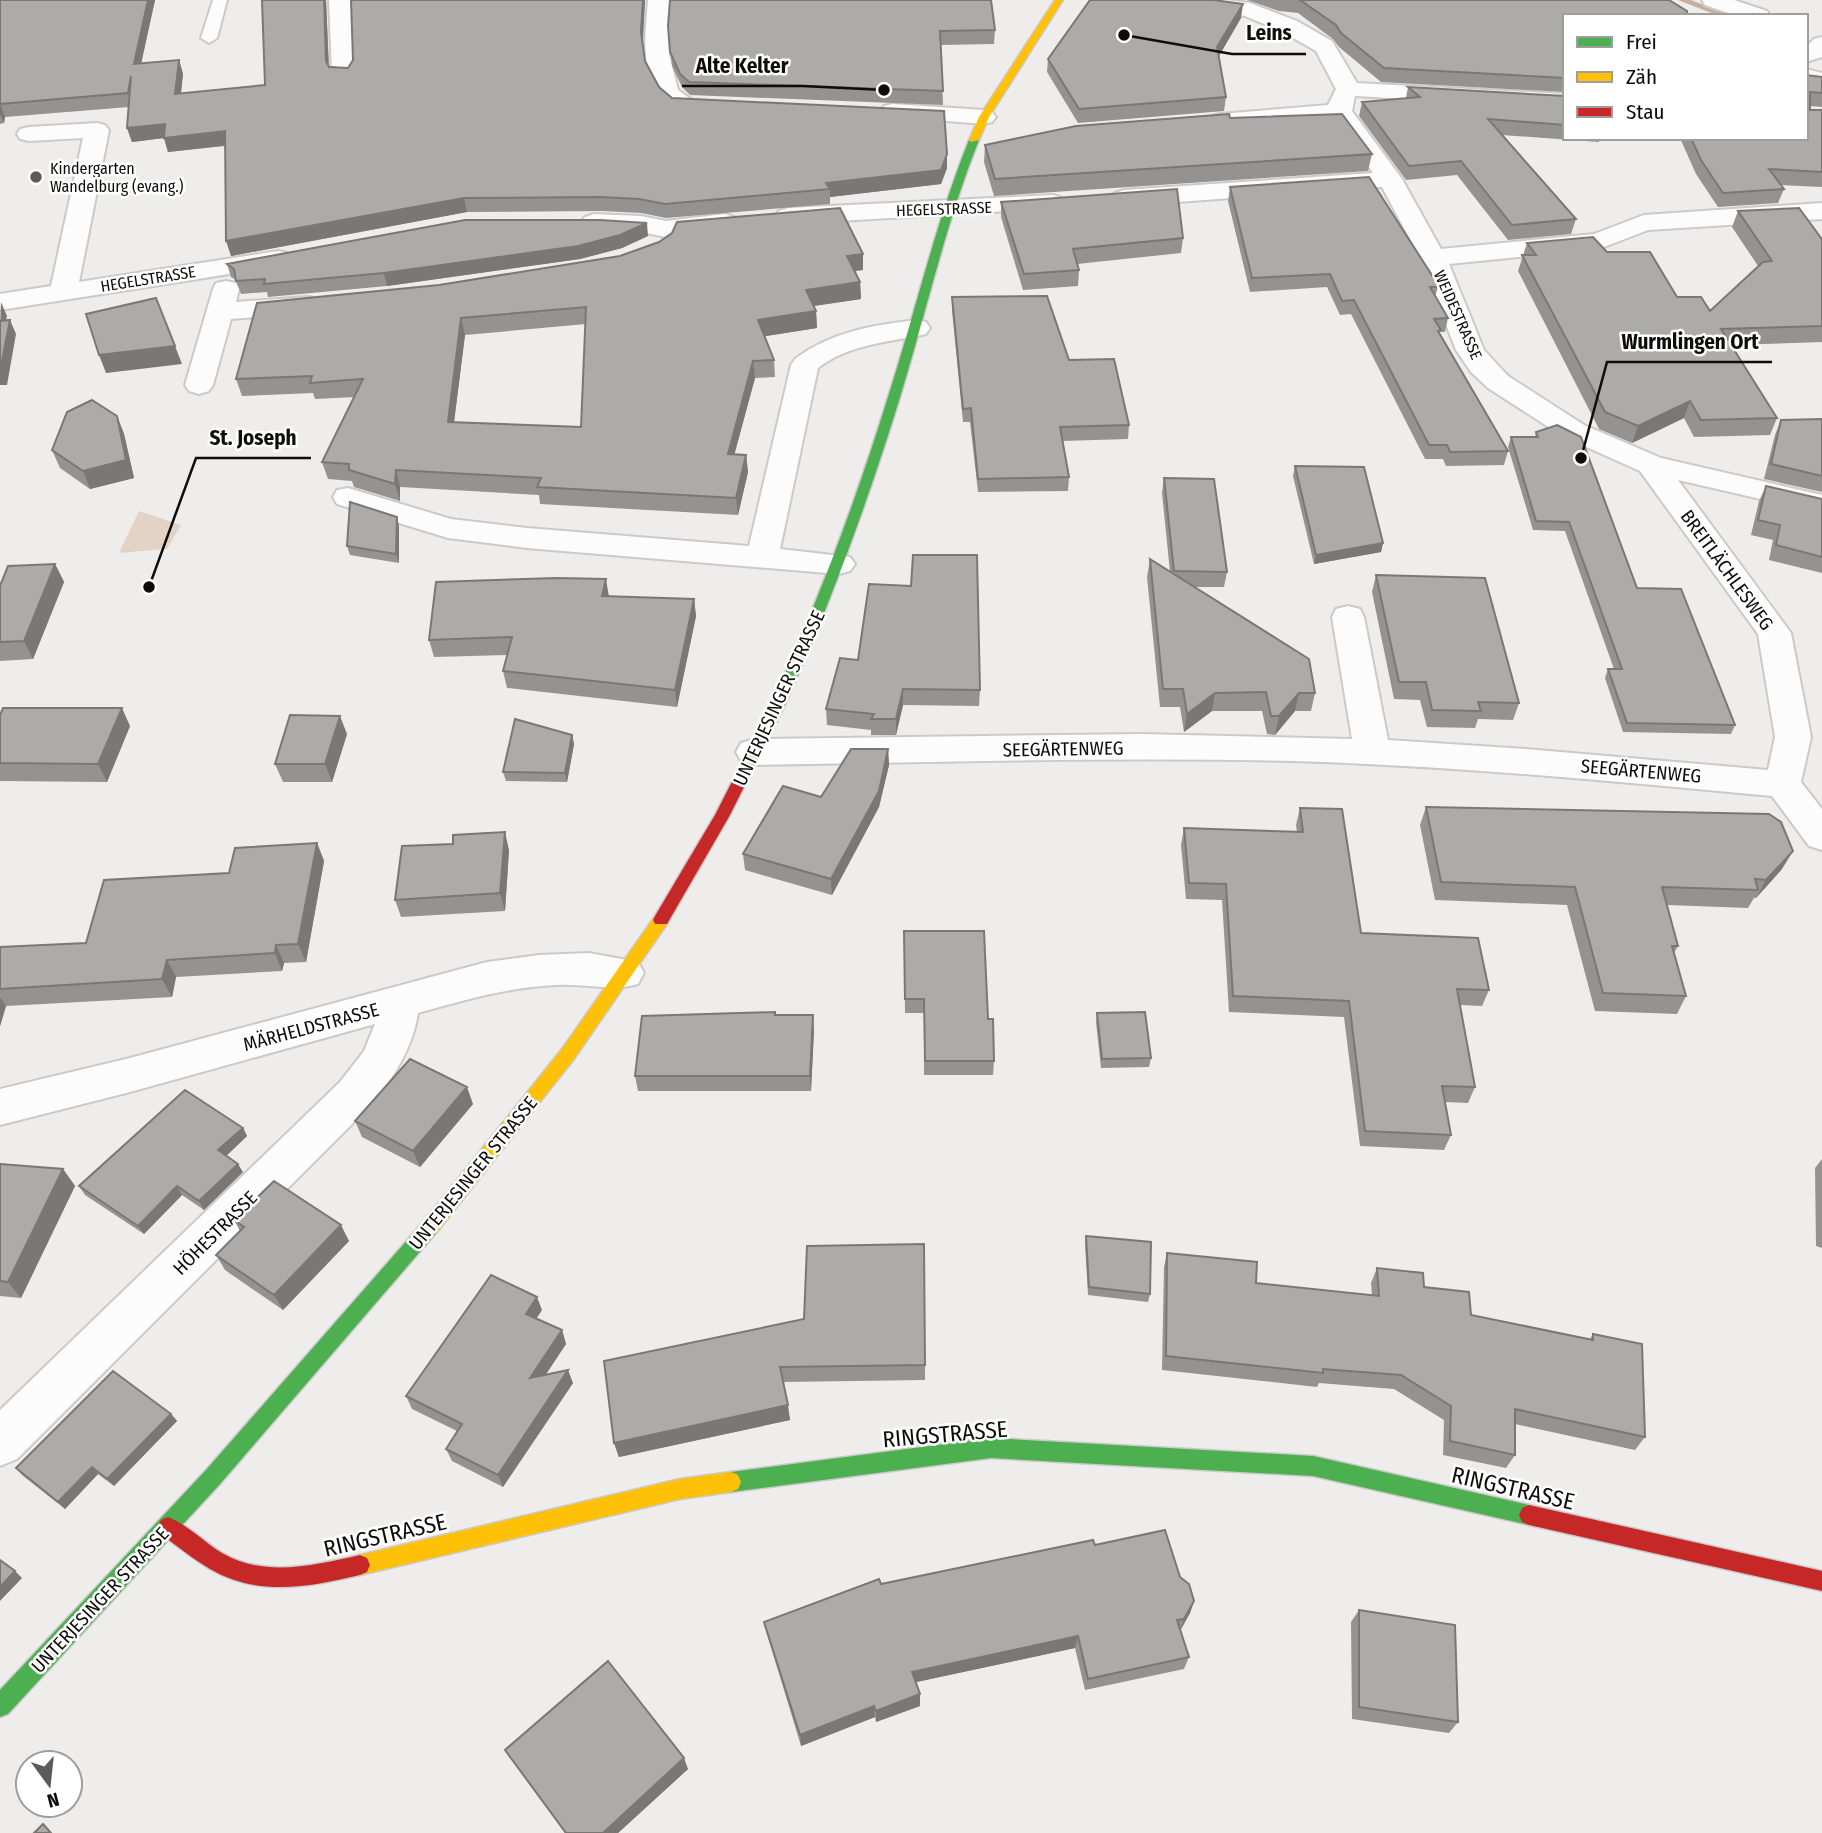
<svg xmlns="http://www.w3.org/2000/svg" width="1822" height="1833" viewBox="0 0 1822 1833" font-family="'Fira Sans Condensed',sans-serif">
<style>
.green{fill:#e3d3c6}
.lines{fill:none;stroke-linecap:round;stroke-linejoin:round}
.stream{fill:#c6af9f;fill-rule:evenodd}
.lane-casing{stroke:#cccac9;stroke-width:4}
.street-casing{stroke:#cccac9;stroke-width:4}
.fast-casing{stroke:#cccac9;stroke-width:3}
.slow-casing{stroke:#cccac9;stroke-width:3}
.jam-casing{stroke:#cccac9;stroke-width:3}
.lane{fill:#fdfcfc;fill-rule:evenodd}
.street{fill:#fdfcfc;fill-rule:evenodd}
.fast{fill:#4caf50;fill-rule:evenodd}
.slow{fill:#ffc107;fill-rule:evenodd}
.jam{fill:#c62828;fill-rule:evenodd}
.wall{fill:#959392;fill-rule:evenodd}
.shaded-wall{fill:#797877}
.building{fill:#adabaa;stroke:#797877;stroke-width:2;fill-rule:evenodd}
.poi-dot{fill:#5d5b5a;stroke:#fff;stroke-width:2.5}
.labels{text-anchor:middle;dominant-baseline:central;stroke-width:5;stroke-linejoin:round;paint-order:stroke}
.far-poi-label{font-size:16px;fill:#0f0d0c;stroke:#fff;text-anchor:start}
.far-street-label{font-size:16px;fill:#0f0d0c;stroke:#fff}
.street-label{font-size:19px;fill:#0f0d0c;stroke:#fff}
.near-street-label{font-size:23px;fill:#0f0d0c;stroke:#fff}
.leader{fill:none;stroke:#0f0d0c;stroke-width:2.5}
.callout-dot{fill:#0f0d0c;stroke:#fff;stroke-width:2.5}
.callout-label{font-size:21px;text-anchor:middle;font-weight:bold;fill:#0f0d0c;stroke:#fff;stroke-width:5;stroke-linejoin:round;paint-order:stroke}
</style>
<rect width="100%" height="100%" fill="#efedeb"/>
<path class="green" d="M139,511L181,525L167,549L119,553Z"/>
<g class="lines">
<path class="stream" d="M1678,0H1691L1732,16H1719Z"/>
<g class="lane-casing">
<path id="lane" d="M213,0H227L217,38L209,43L201,38Z
M1806,69L1822,73V83L1806,79Z"/>
</g>
<g class="street-casing">
<path id="street" d="M329,0H351L354,74L351,79H335L332,74Z
M648,0H670L669,54L678,90L692,100L727,103L731,108L727,113C713,116 698,116 684,112C636,100 645,38 648,0Z
M1170,0H1226L1250,3L1297,21L1332,41L1357,83L1565,94V108L1355,96L1352,111L1402,179L1441,249L1594,234L1644,215L1822,203V219L1648,230L1599,249L1449,264L1484,350L1508,376L1584,425L1661,458L1822,495V513L1678,480L1791,633L1811,737L1801,782L1822,809V850L1809,846L1772,796C1613,781 1453,766 1293,761C1113,757 934,762 754,765L741,761L736,752L741,743L754,739L1141,734L1352,739L1332,617L1336,609L1348,606L1360,609L1364,617L1388,740L1526,749L1768,770L1775,737L1758,634L1640,471L1564,437L1488,388L1471,372L1456,350L1420,258L1382,187L1124,206L1115,203L1111,198L1115,193L1124,190L1373,173L1334,119L1220,128L1212,126L1208,121L1212,116L1220,114L1328,105L1336,89L1316,51L1281,31L1245,16L1181,6L1173,5Z
M1702,0H1734L1767,11L1770,16H1737L1705,5Z
M1822,37V57L1806,62V47L1814,39Z
M892,104L984,110L992,112L996,117L992,122L984,124L884,116L880,111L884,106Z
M97,123L105,125L109,130L79,282L278,251L287,253L291,259L287,265L0,310V294L51,286L83,138L29,141L20,139L17,134L20,129L29,127Z
M1053,195L1062,198L1066,203L1062,208L788,224L779,221L775,216L779,211L788,208Z
M594,214L641,216L666,221L725,214L734,217L738,222L734,227L725,230L666,237L641,232L585,227L581,222L585,217Z
M226,281L236,283L239,289L236,302L308,297L318,299L322,305L318,311L308,313L231,319L213,385L209,391L199,394L189,391L185,385L213,289L216,283Z
M916,320L926,322L930,328L926,334C887,343 851,343 818,368L780,549L850,557L855,564L850,571L839,574L527,548L448,538L337,504L333,497L337,490L348,488L451,519L527,528L749,546L791,365L795,359C831,332 873,325 916,320Z
M589,953L638,962L644,973L638,984C613,992 583,983 557,985C509,987 464,1000 418,1013C413,1048 393,1079 370,1106L17,1459L0,1466V1410L340,1082L364,1051L375,1024L130,1092L0,1125V1089L130,1058L487,962L539,955Z"/>
</g>
<g class="fast-casing">
<path id="fast" d="M974,137L979,140C946,222 927,309 901,394C868,501 830,605 784,707L782,710H772L770,707C817,605 856,501 889,394C916,309 936,222 969,140Z
M430,1219L436,1221L439,1227L436,1233L220,1484L8,1714L0,1717V1690L206,1470L424,1221Z
M991,1438L1313,1456L1529,1505L1536,1508L1539,1515L1536,1522L1529,1525L1313,1476L991,1458L731,1492L724,1489L721,1482L724,1475L731,1472Z"/>
</g>
<g class="slow-casing">
<path id="slow" d="M1055,0H1063L989,117L979,140L971,142L969,140L979,117Z
M661,914L667,916L669,920L667,924L574,1059L436,1233L430,1235L424,1233L421,1227L424,1221L562,1049L655,916Z
M731,1472L738,1475L741,1482L738,1489L731,1492L680,1499L360,1575L353,1572L350,1565L353,1558L360,1555L680,1479Z"/>
</g>
<g class="jam-casing">
<path id="jam" d="M777,702L784,707L730,815L667,924H655L653,920L655,916L715,815L770,707Z
M1529,1505L1822,1571V1591L1529,1525L1522,1522L1519,1515L1522,1508Z
M168,1517C188,1525 204,1542 222,1553C264,1578 316,1565 360,1555L367,1558L370,1565L367,1572L360,1575C309,1587 258,1597 210,1569C193,1559 177,1546 161,1534L158,1527L161,1520Z"/>
</g>
<use href="#lane" class="lane"/>
<use href="#street" class="street"/>
<use href="#fast" class="fast"/>
<use href="#slow" class="slow"/>
<use href="#jam" class="jam"/>
</g>
<path class="wall" d="M0,0H155L141,63L179,60L183,74L181,94L265,85L262,0H326L329,66L348,68L645,0L643,44L645,61L659,87L672,98L947,154V168L941,184L830,197V204L666,218L641,213L602,211L467,212L231,256L225,146L168,152L164,138L132,142L127,128L129,107L5,117L4,123L0,124Z
M1247,0H1669L1565,16V92L1381,82L1339,47L1333,39L1298,13L1279,11Z
M1241,18L1219,56L1226,97L1224,111L1078,123L1047,72L1048,59Z
M668,26L995,30L994,44L941,45L943,105L690,95L682,87L672,66Z
M1806,75L1822,77V107L1810,106V110H1822V187L1780,185L1784,189L1778,203L1718,207L1696,174L1680,138H1806Z
M1408,87L1565,96V138H1600L1599,142L1502,135L1576,219L1571,234L1508,240L1457,175L1406,180L1359,116L1362,102L1406,98Z
M1230,118L1372,154L1368,171L994,196L984,162L985,145Z
M1230,187L1438,287L1435,297L1448,318L1445,332H1440V335L1508,451L1504,465L1446,466L1443,459H1425L1351,314L1340,315L1327,287L1250,292L1228,201Z
M1001,202L1183,238L1181,253L1077,264L1079,270L1078,286L1023,290L1001,217Z
M1738,211L1822,241V342L1731,345L1777,418L1770,435L1694,437L1684,418L1632,443L1599,429L1518,271L1527,243L1607,252L1677,297L1710,311L1758,266L1732,227Z
M648,236L622,248L580,259L387,286L268,297L267,292L241,294L236,280L231,277L227,264Z
M863,270L855,271L860,282L861,299L813,306L816,311L817,328L765,336L774,360L775,377L755,378L734,454L746,455L748,472L738,515L540,504L539,495L400,487V501L354,487L352,481L328,479L322,462L355,397L315,399L313,393L242,396L236,379L257,303ZM586,324L581,427L454,422L465,335Z
M952,297L1129,425L1128,439L1062,441L1069,477L1068,491L978,492L970,422H963L952,310Z
M117,416L124,434L134,478L90,489L60,468L52,450Z
M1822,419V492L1764,479L1775,435L1781,420Z
M1536,432L1637,588L1735,725L1731,734L1623,732L1605,678L1608,669H1614L1565,531L1533,530L1508,447L1511,437H1535Z
M1295,466L1383,543L1381,552L1314,564L1293,476Z
M1164,478L1227,572L1224,587H1194L1315,693L1311,711H1295L1275,735L1267,734L1262,711H1212L1184,732L1180,707H1160L1147,577L1150,559L1170,572L1162,493Z
M1766,486L1822,499V573L1769,560L1773,540L1751,535L1759,501Z
M399,526V563L350,555L347,546Z
M55,564L64,582L33,659L0,661V586Z
M1376,575L1519,703L1513,720L1478,719L1475,728L1427,727L1420,700L1394,699L1372,592Z
M609,597L694,599L696,616L677,707L507,688L503,671L507,655L434,657L429,640Z
M840,658L980,690L979,706L903,705L896,735H871V730L827,725L826,709Z
M0,715L130,726L107,782L0,781Z
M347,734L332,782H283L275,764Z
M572,735L574,744L567,782L506,781L503,772Z
M888,749L889,765L879,807L832,895L745,870L743,854Z
M1426,807L1782,869L1756,898H1754L1748,908L1667,905L1678,946L1674,953L1686,996L1677,1014L1595,1011L1567,905L1435,900L1420,825Z
M1300,808L1361,933L1489,990L1482,1006L1460,1005L1475,1087L1468,1103L1445,1102L1451,1135L1444,1150L1360,1146L1344,1017L1229,1012L1222,900L1186,899L1181,845L1184,828L1297,832L1296,825Z
M317,843L324,861L306,962L284,963L282,971L176,977L172,997L6,1006L0,1026V947L86,943L229,873Z
M509,850L505,911L401,917L395,900Z
M904,931L988,1019L994,1061L993,1075H924V1013H905Z
M1097,1013L1151,1058L1149,1067L1101,1068L1096,1022Z
M814,1030L811,1091H638L635,1076Z
M473,1104L420,1167L362,1137L355,1121Z
M243,1128L247,1136L226,1156L243,1172L204,1210L182,1195L144,1234L85,1195L79,1186Z
M1822,1159V1248L1816,1246L1815,1168Z
M0,1164L63,1169L75,1186L21,1298L0,1296Z
M234,1220L349,1241L283,1310L225,1270L216,1255L240,1231Z
M1086,1236L1150,1294L1148,1302L1088,1295L1085,1244Z
M1167,1253L1256,1283L1372,1295L1371,1283L1377,1268L1424,1287L1471,1315L1590,1339L1593,1334L1645,1437L1635,1450L1515,1424V1455L1506,1468L1443,1455L1444,1420L1394,1389L1319,1383L1317,1387L1162,1370L1164,1267Z
M542,1310L536,1318L562,1330L566,1344L545,1375L573,1383L503,1487L452,1461L446,1449L457,1431L412,1409L406,1396Z
M604,1361L925,1365V1380L783,1382L790,1420L619,1457L614,1443Z
M171,1414L177,1421L114,1486L98,1474L65,1509L22,1475L16,1468Z
M1095,1545L1180,1577L1194,1601L1190,1613L1180,1631L1189,1657L1184,1669L1085,1690L1075,1648L916,1682L920,1694V1706L876,1722L875,1717L801,1746L767,1634L764,1622L881,1584Z
M1359,1610L1458,1722L1449,1733L1352,1719L1351,1622Z
M505,1750L688,1769L618,1833H565Z"/>
<path class="shaded-wall" d="M148,0H155L138,78L134,64Z
M324,0H326L329,74L326,61Z
M643,0H645L642,46L641,32Z
M1243,4L1241,18L1216,61L1217,47Z
M179,60L183,74L179,108L175,94Z
M0,104L5,117L4,123L0,114Z
M165,124L225,131L229,145L168,152L164,138L132,142L127,128Z
M947,154V168L941,184L830,197V189L826,183Z
M464,198L467,212L231,256L226,241Z
M647,223L648,236L622,248L580,259L387,286L384,273Z
M863,254V270L847,272V256Z
M860,282L861,299L807,307L806,290Z
M1,302L7,316L3,335L0,328Z
M816,311L817,328L760,337L758,320Z
M461,318L465,335L452,438L448,422Z
M10,320L16,334L7,385H0V371Z
M175,346L182,364L106,373L99,355Z
M753,361L755,378L730,471L728,454Z
M1690,401L1684,418L1632,443L1638,426Z
M117,416L124,434L134,478L90,489L83,471Z
M746,455L748,472L738,515L736,498Z
M396,470L400,487V501L395,484Z
M397,517L399,526V563L396,554Z
M1383,543L1381,552L1314,564L1316,555Z
M55,564L64,582L33,659L24,641Z
M606,579L609,597L602,596Z
M694,599L696,616L677,707L675,690Z
M903,689V705L896,735V719Z
M1215,693L1212,711L1184,732L1187,714Z
M1299,693L1295,711L1275,735L1279,716Z
M122,708L130,726L107,782L98,764Z
M340,716L347,734L332,782L325,764Z
M572,735L574,744L567,782L565,773Z
M888,749L889,765L879,807L832,895L831,879Z
M505,832L509,850L505,911L500,893Z
M317,843L324,861L306,962L298,944Z
M1793,851L1782,869L1756,898L1766,880Z
M276,945L284,963L282,971L275,953Z
M167,960L176,977L172,997L162,979Z
M0,997L6,1006L0,1026Z
M813,1015L814,1030L811,1091L810,1076Z
M467,1087L473,1104L420,1167L413,1151Z
M243,1128L247,1136L223,1159L218,1150Z
M238,1164L243,1172L204,1210L199,1201Z
M63,1169L75,1186L21,1298L8,1282Z
M177,1186L182,1195L144,1234L138,1226Z
M341,1225L349,1241L283,1310L274,1295Z
M537,1297L542,1310L531,1327L526,1314Z
M562,1330L566,1344L535,1391L530,1378Z
M568,1370L573,1383L503,1487L498,1475Z
M788,1405L790,1420L619,1457L614,1443Z
M171,1414L177,1421L114,1486L107,1479Z
M92,1467L98,1474L65,1509L58,1502Z
M15,1571L22,1578L0,1601V1587Z
M1194,1601L1190,1613L1180,1631L1184,1619Z
M1078,1636L1075,1648L912,1683V1672Z
M920,1694V1706L876,1722V1711Z
M874,1706L875,1717L801,1746L800,1735Z
M684,1758L688,1769L618,1833H603Z"/>
<path class="building" d="M0,0H148L134,64L179,60L175,94L265,85L262,0H324L326,61L329,67L348,68L353,60L351,0H643L641,32L645,61L659,87L672,98L944,111L947,154L941,170L826,183L830,189L665,204L639,199L600,197L464,198L226,241L225,131L164,138L165,124L127,128L131,76L128,93L0,104Z
M670,0H991L995,30L940,31L943,91L689,82L680,74L670,52L668,26Z
M1090,0H1214L1243,4L1217,47L1226,97L1079,109L1048,59Z
M1300,0H1669L1687,11V16H1565V78L1384,68L1341,33L1336,25Z
M1806,75L1822,77V93L1810,92V110H1822V172L1769,169L1784,189L1723,193L1701,160L1691,138H1806Z
M1408,87L1565,96V125L1488,119L1576,219L1512,225L1461,161L1409,166L1362,102L1420,97Z
M1229,114L1230,118L1342,114L1372,154L995,179L985,145L1076,126Z
M1369,177L1435,280L1438,287H1430L1448,318L1434,319L1441,330L1438,331L1508,451L1450,452L1447,445H1429L1354,300L1342,301L1330,274L1252,278L1230,187Z
M1177,189L1183,238L1073,249L1079,270L1024,274L1001,202Z
M840,208L863,254L847,256L860,282L806,290L816,311L758,320L774,360L753,361L728,454L746,455L736,498L537,487L541,478L396,470L395,484L349,470V464L322,462L363,379L310,383L312,376L236,379L257,303L439,285L620,256L659,242L672,233L677,222ZM586,307L581,427L448,422L461,318Z
M1799,208L1821,238L1822,241V326L1721,329L1777,418L1701,420L1690,401L1638,426L1605,412L1522,255H1536L1527,243L1593,237L1607,252H1650L1677,297H1701L1710,311L1763,262L1772,261L1738,211Z
M465,220H600L647,223L620,235L578,246L384,273L264,284L265,279L236,281L234,269L227,264Z
M1047,296L1069,360L1114,359L1129,425L1060,427L1069,477L978,479L971,408L963,409L952,297Z
M156,298L175,346L99,355L86,314Z
M10,320L0,371V321Z
M92,400L117,416L126,460L83,471L52,450L67,412Z
M1822,419V476L1771,464L1781,420Z
M1557,425L1581,437L1637,588L1681,589L1735,725L1627,723L1608,669H1622L1569,522L1536,521L1511,437H1538L1536,432Z
M1295,466L1364,467L1383,543L1316,555Z
M1164,478L1214,479L1227,572L1174,571Z
M1766,486L1822,499V557L1776,545L1780,525L1758,520Z
M350,502L397,517L396,554L347,546Z
M913,555H977L980,690L903,689L896,719H871L874,714L826,709L840,658L858,660L869,584L911,586Z
M1150,559L1309,659L1315,693H1299L1279,716H1271L1266,692L1215,693L1187,714L1183,689H1163Z
M55,564L24,641L0,642V586L8,566Z
M1376,575L1485,578L1519,703L1478,702L1481,711L1432,710L1426,682H1399Z
M557,578L606,579L602,596L694,599L675,690L503,671L512,637L429,640L436,582Z
M3,708H122L98,764L0,763V715Z
M290,715L340,716L325,764H275Z
M515,719L572,735L565,773L503,772Z
M851,749H888L879,791L831,879L743,854L783,786L821,797Z
M1426,807L1769,814L1781,822L1793,851L1766,880L1755,879L1758,890L1662,887L1678,946H1672L1686,996L1603,993L1575,887L1441,882Z
M1300,808L1342,809L1361,933L1478,938L1489,990L1457,989L1475,1087L1442,1086L1451,1135L1365,1131L1349,1001L1233,996L1226,884L1189,883L1184,828L1303,832Z
M505,832L500,893L395,900L402,846L453,844V835Z
M317,843L298,944L276,945L275,953L167,960L162,979L0,989V947L86,943L104,880L229,873L235,848Z
M904,931H984L988,1019H993L994,1061H925L924,999H905Z
M775,1012V1015H813L810,1076H635L642,1016Z
M1145,1012L1151,1058L1102,1059L1097,1013Z
M410,1059L467,1087L413,1151L355,1121Z
M185,1090L243,1128L218,1150L238,1164L199,1201L177,1186L138,1226L79,1186Z
M0,1164L63,1169L8,1282L0,1281Z
M274,1181L341,1225L274,1295L216,1255L244,1227L234,1220Z
M1086,1236L1151,1242L1150,1294L1089,1287Z
M924,1244L925,1365L780,1367L788,1405L614,1443L604,1361L804,1319L807,1246Z
M1167,1253L1257,1262L1256,1283L1379,1296L1377,1268L1423,1273L1424,1287L1469,1292L1471,1315L1593,1340V1334L1642,1344L1645,1437L1515,1409V1455L1450,1441L1451,1406L1401,1375L1323,1369V1373L1166,1356Z
M491,1275L537,1297L526,1314L562,1330L530,1378L568,1370L498,1475L446,1449L462,1424L406,1396Z
M113,1371L171,1414L107,1479L92,1467L58,1502L16,1468Z
M1165,1530L1180,1577L1189,1584L1194,1601L1184,1619L1177,1620L1189,1657L1088,1679L1078,1636L912,1672L920,1694L876,1711L874,1706L800,1735L764,1622L879,1579L881,1584L1093,1540L1095,1545Z
M0,1560L15,1571L0,1587Z
M1359,1610L1455,1625L1458,1722L1359,1707Z
M608,1661L684,1758L603,1833H566L505,1750Z
M43,1824L51,1833H34Z"/>
<circle class="poi-dot" cx="36" cy="177" r="7"/>
<g class="labels">
<g class="far-poi-label">
<text x="50" y="168">Kindergarten<tspan x="50" dy="18">Wandelburg (evang.)</tspan></text>
</g>
<g class="far-street-label">
<text transform="translate(944 209) rotate(-2)">HEGELSTRASSE</text>
<text transform="translate(148 279) rotate(-9)">HEGELSTRASSE</text>
<text transform="translate(1458 315) rotate(66)">WEIDESTRASSE</text>
</g>
<g class="street-label">
<text transform="translate(1727 570) rotate(54)">BREITLÄCHLESWEG</text>
<text transform="translate(779 698) rotate(-65)">UNTERJESINGER STRASSE</text>
<text transform="translate(1063 749) rotate(-1)">SEEGÄRTENWEG</text>
<text transform="translate(1641 771) rotate(5)">SEEGÄRTENWEG</text>
<text transform="translate(311 1027) rotate(-15)">MÄRHELDSTRASSE</text>
<text transform="translate(473 1173) rotate(-51)">UNTERJESINGER STRASSE</text>
<text transform="translate(215 1233) rotate(-45)">HÖHESTRASSE</text>
<text transform="translate(100 1600) rotate(-47)">UNTERJESINGER STRASSE</text>
</g>
<g class="near-street-label">
<text transform="translate(945 1434) rotate(-5)">RINGSTRASSE</text>
<text transform="translate(1513 1488) rotate(13)">RINGSTRASSE</text>
<text transform="translate(385 1535) rotate(-13)">RINGSTRASSE</text>
</g>
</g>
<path class="leader" d="M1124 35L1232 54H1306M884 90L803 86H682M1581 458L1607 362H1772M149 587L196 458H311"/>
<g class="callout-dot">
<circle cx="1124" cy="35" r="7"/>
<circle cx="884" cy="90" r="7"/>
<circle cx="1581" cy="458" r="7"/>
<circle cx="149" cy="587" r="7"/>
</g>
<g class="callout-label">
<text x="1269" y="40">Leins</text>
<text x="742" y="73">Alte Kelter</text>
<text x="1690" y="349">Wurmlingen Ort</text>
<text x="253" y="445">St. Joseph</text>
</g>
<rect x="1563" y="14" width="245" height="126" fill="#ffffff" stroke="#9f9e9e" stroke-width="2"/>
<rect x="1577" y="37" width="35" height="10" fill="#4caf50" stroke="#9f9e9e" stroke-width="2"/>
<text x="1626" y="49" font-size="21" fill="#0f0d0c">Frei</text>
<rect x="1577" y="72" width="35" height="10" fill="#ffc107" stroke="#9f9e9e" stroke-width="2"/>
<text x="1626" y="84" font-size="21" fill="#0f0d0c">Zäh</text>
<rect x="1577" y="107" width="35" height="10" fill="#c62828" stroke="#9f9e9e" stroke-width="2"/>
<text x="1626" y="119" font-size="21" fill="#0f0d0c">Stau</text>
<g transform="translate(49 1784) rotate(165)"><circle r="33" fill="#ffffff" stroke="#9f9e9e" stroke-width="2"/>
<path d="M0-5L12 26L0 18L-12 26Z" fill="#5d5b5a"/>
<text y="-10" font-size="19" font-weight="bold" text-anchor="middle" fill="#0f0d0c">N</text>
</g>
</svg>
